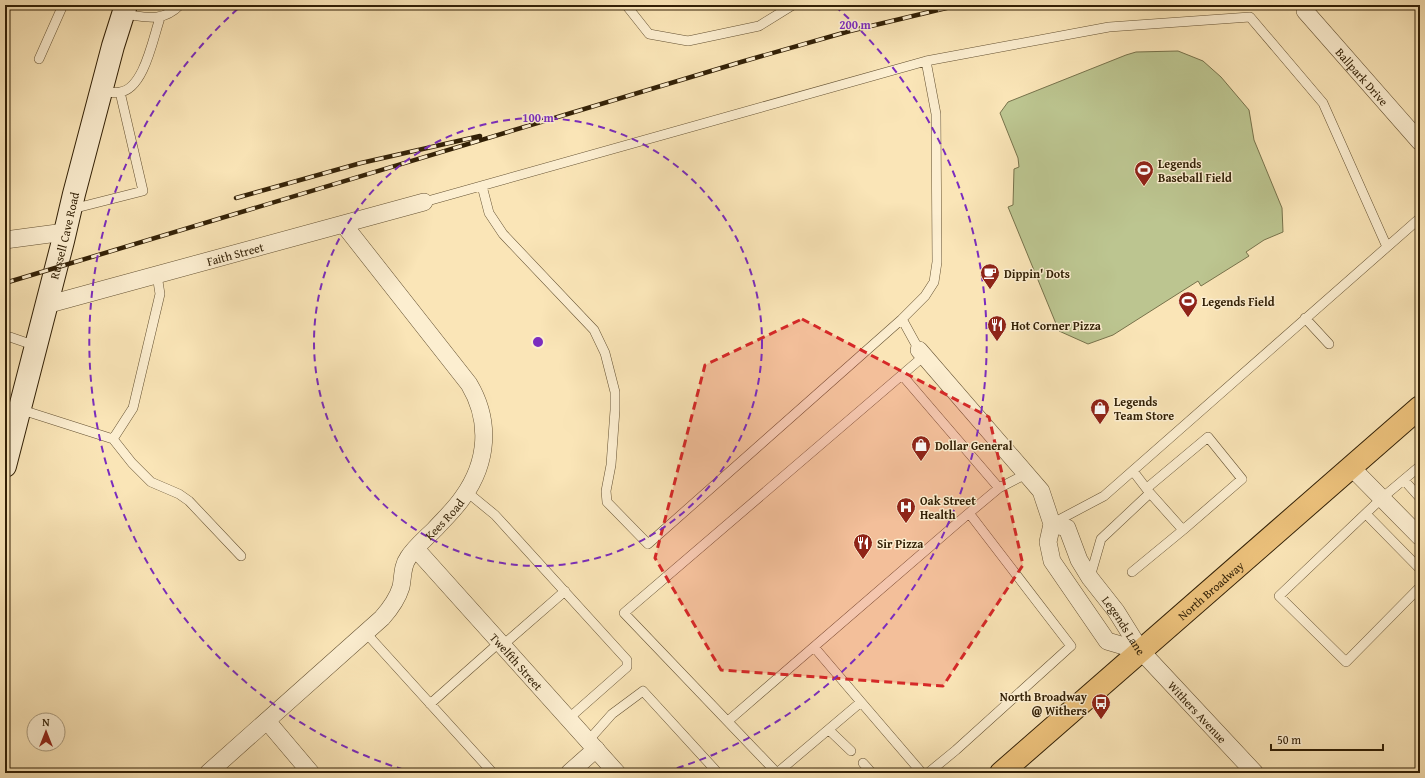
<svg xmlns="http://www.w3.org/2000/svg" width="1425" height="778" viewBox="0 0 1425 778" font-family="'Gentium Book Plus',serif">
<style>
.green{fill:#bcc590;stroke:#77724b}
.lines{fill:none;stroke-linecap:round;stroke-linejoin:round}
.lane-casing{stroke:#645132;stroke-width:10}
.street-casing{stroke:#645132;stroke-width:18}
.secondary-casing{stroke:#322006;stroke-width:24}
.primary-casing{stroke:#322006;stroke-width:24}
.lane{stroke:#fceed0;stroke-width:9}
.street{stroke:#fceed0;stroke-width:17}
.secondary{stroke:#fceed0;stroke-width:22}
.primary{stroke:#edc27c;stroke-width:22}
.rail-casing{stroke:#322006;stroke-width:4.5}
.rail{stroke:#fceed0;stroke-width:3;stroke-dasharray:9;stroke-linecap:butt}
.marked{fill:#d62828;fill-opacity:0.2;stroke:#d62828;stroke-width:3;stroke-dasharray:8 5;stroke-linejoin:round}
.ring{fill:none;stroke:#7b2cbf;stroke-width:2;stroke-dasharray:7 5}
.labels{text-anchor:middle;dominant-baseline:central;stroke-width:3;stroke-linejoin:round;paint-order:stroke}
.street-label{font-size:12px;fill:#322006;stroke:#fceed0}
.poi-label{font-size:12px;font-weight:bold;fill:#322006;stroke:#fceed0;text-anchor:start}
.centre{fill:#7b2cbf;stroke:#fceed0;stroke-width:2}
.ring-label{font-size:12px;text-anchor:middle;font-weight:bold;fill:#7b2cbf;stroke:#fceed0;stroke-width:3;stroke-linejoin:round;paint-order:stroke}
</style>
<rect width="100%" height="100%" fill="#fae5b7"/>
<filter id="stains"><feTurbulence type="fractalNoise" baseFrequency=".005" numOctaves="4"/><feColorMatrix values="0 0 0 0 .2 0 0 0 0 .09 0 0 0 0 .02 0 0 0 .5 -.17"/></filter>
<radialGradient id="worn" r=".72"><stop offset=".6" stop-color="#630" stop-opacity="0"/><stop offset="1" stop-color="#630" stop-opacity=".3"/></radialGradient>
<path class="green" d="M1178,51L1203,61L1221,77L1249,110L1254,140L1282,208L1283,232L1264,240L1246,252L1249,256L1201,286L1198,281L1113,335L1088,344L1059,331L1008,207L1013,205L1014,169L1019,167L1018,158L1000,113L1008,102L1126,55L1136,52Z"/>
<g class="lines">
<g class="lane-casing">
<path id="lane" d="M626,5L649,34L688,41L759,26L793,5
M123,14C146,17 162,23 180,5
M39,59L63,5
M926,61L1109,27L1250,17L1323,103L1387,247
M101,92C107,92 114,93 120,92C144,89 153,38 160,18
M482,186L489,213L503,234L594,330L605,353L615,392V410L611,465L606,491L607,502L648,544L902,319
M424,202L926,61L936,114L937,262L934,282L925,296L902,319L919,350
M72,209L143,191L120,92
M1305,318L1329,344
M5,338L10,337L36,346
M902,375L999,488L1026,474
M19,409L113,439L132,463L151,482L179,494L189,501L241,556
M113,439L133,408L160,294L157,275
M1420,466L1382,498L1279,596L1346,662L1420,587
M1133,471L1149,492
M1404,480L1420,498
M1147,488L1208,437L1242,479L1183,530
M467,492L495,515L627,660V667L568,719
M1366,514L1420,569
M1053,523L1104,496L1420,218
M1090,577L1101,539L1150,493L1183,530L1132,572
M366,633L493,773
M503,645L565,591
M814,647L861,702
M430,704L500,642
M728,721L969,513
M829,730L851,751
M588,741L612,714L643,691L718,773
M863,763L872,773
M777,773L624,613L924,356
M777,773L861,702L922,773
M928,773L956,750L1071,646L969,513L999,488"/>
</g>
<g class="street-casing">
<g id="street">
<path id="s1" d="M1305,11L1420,142"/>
<path d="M5,240L65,232"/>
<path id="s2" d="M46,305L424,202"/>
<path d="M919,350L1041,491L1052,524L1048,542L1052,561L1107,641L1141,651"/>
<path d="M1351,467L1420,537"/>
<path id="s3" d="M1052,524L1067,528L1079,560L1090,578L1116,611L1141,651L1255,773"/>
<path id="s4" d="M416,549L617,773"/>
<path d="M267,721L311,773"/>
<path id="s5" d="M208,773L382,618C390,609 397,600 401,587C403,578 402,566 408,558C414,548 426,538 435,529C444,519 455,509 463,497C488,462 491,421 469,384L344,225"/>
<path d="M569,773L596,749"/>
</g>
</g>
<g class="secondary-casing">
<g id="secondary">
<path id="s6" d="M5,466L63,241L74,194L113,46L126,5"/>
</g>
</g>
<g class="primary-casing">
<g id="primary">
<path id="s7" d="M1001,773L1420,407"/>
</g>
</g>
<use href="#lane" class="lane"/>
<use href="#street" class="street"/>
<use href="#secondary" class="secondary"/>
<use href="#primary" class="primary"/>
<g class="rail-casing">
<path id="rail" d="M236,198L361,163L480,136
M5,283L741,62L850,31L959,5"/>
</g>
<use href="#rail" class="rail"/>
</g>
<path class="marked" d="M802,319L989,417L1023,565L943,686L721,670L655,558L705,365Z"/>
<g class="ring">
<circle cx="538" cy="342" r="224"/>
<path d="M415 773A448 448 0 0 1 241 6M835 6A448 448 0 0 1 661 773"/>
</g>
<defs>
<g id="stadium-pin" transform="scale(1)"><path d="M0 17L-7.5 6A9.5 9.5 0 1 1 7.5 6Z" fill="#8f2418" stroke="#fceed0"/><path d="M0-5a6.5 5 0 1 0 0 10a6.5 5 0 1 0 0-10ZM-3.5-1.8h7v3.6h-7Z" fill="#fff"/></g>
<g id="cafe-pin" transform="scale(1)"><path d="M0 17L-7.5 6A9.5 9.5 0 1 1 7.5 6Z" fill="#8f2418" stroke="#fceed0"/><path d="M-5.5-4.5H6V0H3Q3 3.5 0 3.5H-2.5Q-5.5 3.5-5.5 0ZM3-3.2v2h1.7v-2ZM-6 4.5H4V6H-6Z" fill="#fff"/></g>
<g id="restaurant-pin" transform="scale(1)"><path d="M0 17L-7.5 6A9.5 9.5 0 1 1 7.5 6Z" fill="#8f2418" stroke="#fceed0"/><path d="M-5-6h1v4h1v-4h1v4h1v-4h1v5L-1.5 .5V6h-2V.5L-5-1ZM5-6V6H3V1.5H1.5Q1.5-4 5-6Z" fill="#fff"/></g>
<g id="shop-pin" transform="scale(1)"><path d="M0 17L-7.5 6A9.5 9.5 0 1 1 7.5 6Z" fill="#8f2418" stroke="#fceed0"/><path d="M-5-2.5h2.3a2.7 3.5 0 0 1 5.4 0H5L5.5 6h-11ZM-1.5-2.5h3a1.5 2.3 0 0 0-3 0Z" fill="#fff"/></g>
<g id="hospital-pin" transform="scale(1)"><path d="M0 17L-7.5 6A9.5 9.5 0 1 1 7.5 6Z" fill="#8f2418" stroke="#fceed0"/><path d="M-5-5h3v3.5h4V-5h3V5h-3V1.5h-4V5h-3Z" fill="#fff"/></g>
<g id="bus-pin" transform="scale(1)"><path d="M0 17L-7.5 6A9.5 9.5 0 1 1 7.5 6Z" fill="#8f2418" stroke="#fceed0"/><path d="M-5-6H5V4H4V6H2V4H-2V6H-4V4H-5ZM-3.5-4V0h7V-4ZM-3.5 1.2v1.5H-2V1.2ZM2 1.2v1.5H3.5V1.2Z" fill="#fff"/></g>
</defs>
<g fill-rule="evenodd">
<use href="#stadium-pin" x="1144" y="170"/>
<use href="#cafe-pin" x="990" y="273"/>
<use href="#stadium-pin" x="1188" y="301"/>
<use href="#restaurant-pin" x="997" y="325"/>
<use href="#shop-pin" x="1100" y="408"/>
<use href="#shop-pin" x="921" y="445"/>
<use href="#hospital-pin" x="906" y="507"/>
<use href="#restaurant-pin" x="863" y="543"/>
<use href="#bus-pin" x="1101" y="703"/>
</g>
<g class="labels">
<g class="street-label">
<text stroke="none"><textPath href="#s1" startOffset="87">Ballpark Drive</textPath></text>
<text stroke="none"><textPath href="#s6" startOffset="238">Russell Cave Road</textPath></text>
<text stroke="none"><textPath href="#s2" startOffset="196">Faith Street</textPath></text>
<text stroke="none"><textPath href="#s5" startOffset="353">Kees Road</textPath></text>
<text stroke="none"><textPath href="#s7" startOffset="278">North Broadway</textPath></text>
<text stroke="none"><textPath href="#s3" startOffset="129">Legends Lane</textPath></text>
<text stroke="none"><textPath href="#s4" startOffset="151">Twelfth Street</textPath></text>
<text stroke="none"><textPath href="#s3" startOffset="243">Withers Avenue</textPath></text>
</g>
<g class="poi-label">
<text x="1158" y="163">Legends<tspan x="1158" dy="14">Baseball Field</tspan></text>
<text x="1004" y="273">Dippin' Dots</text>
<text x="1202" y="301">Legends Field</text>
<text x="1011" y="325">Hot Corner Pizza</text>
<text x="1114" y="401">Legends<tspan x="1114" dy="14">Team Store</tspan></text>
<text x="935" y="445">Dollar General</text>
<text x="920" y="500">Oak Street<tspan x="920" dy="14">Health</tspan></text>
<text x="877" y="543">Sir Pizza</text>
<text x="1087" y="696" text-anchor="end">North Broadway<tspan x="1087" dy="14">@ Withers</tspan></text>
</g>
</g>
<circle cx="538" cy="342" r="6" class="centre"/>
<g class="ring-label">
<text x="855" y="29">200 m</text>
<text x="538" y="122">100 m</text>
</g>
<rect width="1425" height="778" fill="none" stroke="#fae5b7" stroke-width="20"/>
<rect x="6" y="6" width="1413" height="766" fill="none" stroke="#322006" stroke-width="2"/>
<rect x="10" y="10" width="1405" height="758" fill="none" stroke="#322006"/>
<g transform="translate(46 732)"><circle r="19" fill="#fceed0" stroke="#ab9c7f"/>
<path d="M0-3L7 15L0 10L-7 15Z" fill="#8f2418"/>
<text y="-6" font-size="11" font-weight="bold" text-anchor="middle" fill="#322006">N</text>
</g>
<path d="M1271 744v6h112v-6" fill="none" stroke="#322006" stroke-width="2"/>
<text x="1277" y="744" font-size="12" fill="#322006" stroke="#fceed0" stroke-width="3" paint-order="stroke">50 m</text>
<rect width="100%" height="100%" filter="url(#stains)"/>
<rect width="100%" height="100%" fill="url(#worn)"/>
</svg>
